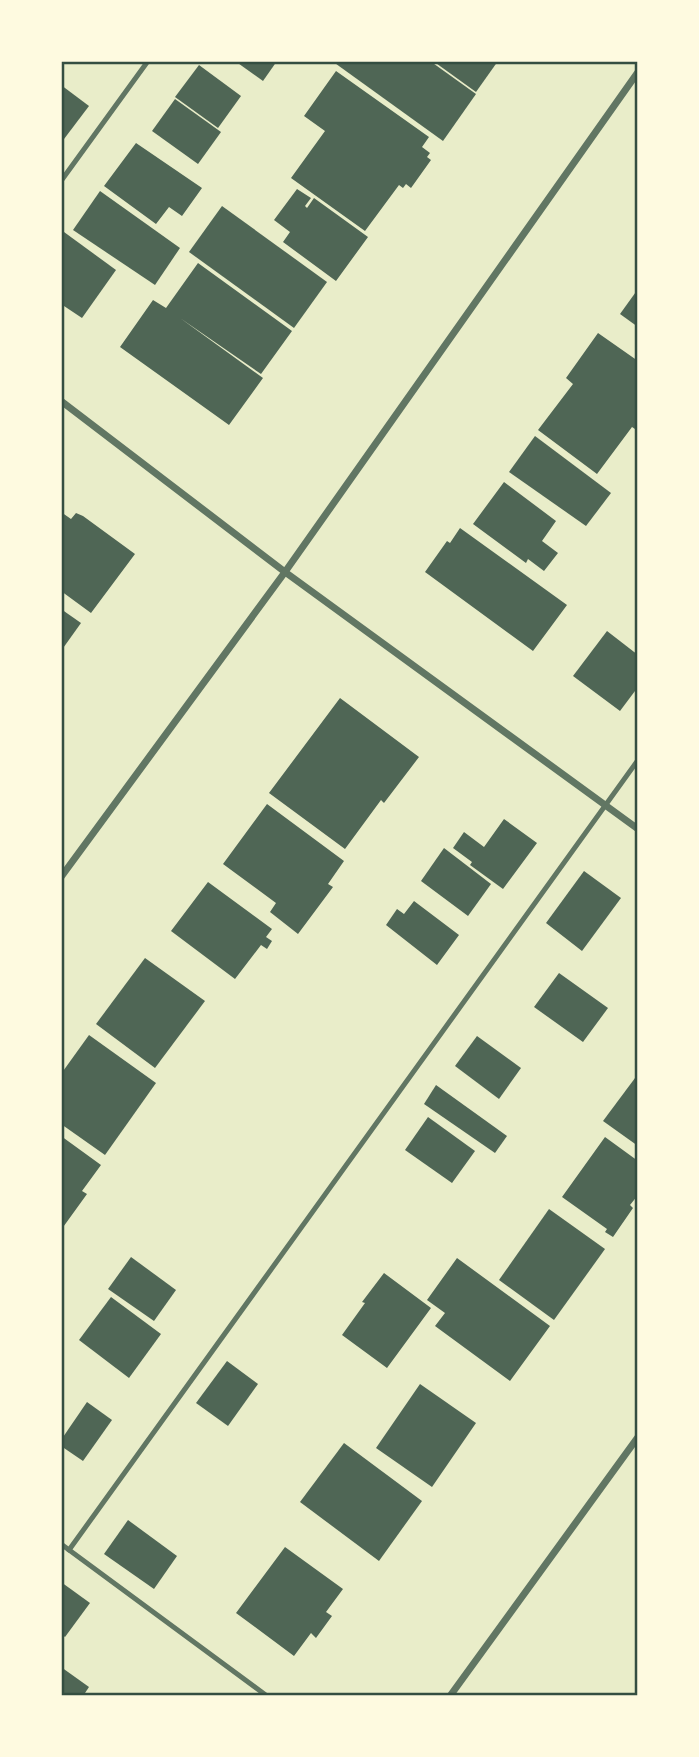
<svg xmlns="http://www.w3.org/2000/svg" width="699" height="1757" font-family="'Work Sans',sans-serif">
	<rect width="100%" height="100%" fill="#e9edc9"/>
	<g fill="#4f6655">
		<path d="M235,61H277L263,81Z"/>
		<path d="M332,61H430L476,94L443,141Z"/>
		<path d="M433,61H498L476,92Z"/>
		<path d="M199,65L241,96L218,128L175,97Z"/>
		<path d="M336,71L429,137L422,147L430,153L427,157L431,160L411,188L406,184L403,188L399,185L365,231L291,178L325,131L304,116Z"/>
		<path d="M61,85L89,106L61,143Z"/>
		<path d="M175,99L221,132L198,164L152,131Z"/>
		<path d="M136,143L202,188L182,216L169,207L156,224L104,186Z"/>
		<path d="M297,189L311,198L305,206L307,208L314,198L368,237L336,281L283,242L290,232L274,220Z"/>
		<path d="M100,191L180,248L155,285L73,230Z"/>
		<path d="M222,206L327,282L294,328L189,252Z"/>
		<path d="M64,232L116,270L82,318L61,304V236Z"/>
		<path d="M198,263L292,331L261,374L180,318L263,378L229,425L120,347L153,300L166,308Z"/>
		<path d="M638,289V327L620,314Z"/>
		<path d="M598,333L638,361V431L632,427L597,474L538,430L573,384L566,378Z"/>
		<path d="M535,436L611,493L586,526L509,472Z"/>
		<path d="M504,482L556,521L542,541L558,553L544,571L528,559L526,563L473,524Z"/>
		<path d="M61,512L71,519L76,513L83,516L135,554L91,613L61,591Z"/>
		<path d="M460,528L567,605L533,651L425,572L447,541L450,543Z"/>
		<path d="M61,609L81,623L61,651Z"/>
		<path d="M607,631L638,655V687L620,711L573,676Z"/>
		<path d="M340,698L419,757L384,803L381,800L345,849L269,793Z"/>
		<path d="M267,804L344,861L328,884L333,887L298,934L270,912L276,903L223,864Z"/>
		<path d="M504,819L537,843L503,889L470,865L472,862L453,848L464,832L484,847Z"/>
		<path d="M444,848L491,884L468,916L421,881Z"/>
		<path d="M584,871L621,898L582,951L546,923Z"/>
		<path d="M208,882L272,929L266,937L272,941L267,949L261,945L235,979L171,931Z"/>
		<path d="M414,901L459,935L437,965L386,925L397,909L404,914Z"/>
		<path d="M145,958L205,1001L155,1068L96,1024Z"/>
		<path d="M559,973L608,1008L583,1042L534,1007Z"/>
		<path d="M89,1035L156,1083L105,1155L61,1124V1074Z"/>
		<path d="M477,1036L521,1068L499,1099L455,1066Z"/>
		<path d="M638,1074V1146L603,1121Z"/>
		<path d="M436,1085L507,1136L495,1153L424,1104Z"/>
		<path d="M428,1117L475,1151L452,1183L405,1150Z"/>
		<path d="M61,1136L101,1165L82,1191L87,1194L61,1230Z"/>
		<path d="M605,1137L638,1161V1195L630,1205L633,1208L613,1237L605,1232L607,1229L562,1197Z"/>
		<path d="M549,1209L605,1249L554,1320L499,1280Z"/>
		<path d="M131,1257L176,1290L154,1321L108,1289Z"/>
		<path d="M457,1258L550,1326L510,1381L435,1326L445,1313L427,1300Z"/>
		<path d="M384,1273L431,1308L387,1368L342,1335L365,1303L362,1302Z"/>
		<path d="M111,1297L161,1334L129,1378L79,1340Z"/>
		<path d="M227,1361L258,1384L228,1426L196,1403Z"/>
		<path d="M420,1384L476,1423L432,1487L376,1448Z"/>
		<path d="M87,1402L112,1420L83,1461L61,1446V1440Z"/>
		<path d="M344,1443L422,1501L379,1561L300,1502Z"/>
		<path d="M128,1520L177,1556L154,1589L104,1554Z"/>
		<path d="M285,1547L343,1589L326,1612L332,1616L316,1638L311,1633L294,1656L236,1613Z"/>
		<path d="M61,1582L90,1603L65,1637L61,1634Z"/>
		<path d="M61,1667L89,1687L83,1696H61Z"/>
	</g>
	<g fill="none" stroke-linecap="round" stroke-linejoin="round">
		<g stroke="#617663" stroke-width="5">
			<path d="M61,181L148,61"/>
			<path d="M61,1544L267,1696"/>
			<path d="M69,1550L638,760"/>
		</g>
		<g stroke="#617663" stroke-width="7">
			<path d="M61,401L285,572L638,829"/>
			<path d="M61,877L285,572L638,72"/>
			<path d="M450,1696L638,1437"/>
		</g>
	</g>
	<rect width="699" height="1757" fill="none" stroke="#fefae0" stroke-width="126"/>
	<rect x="63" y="63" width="573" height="1631" fill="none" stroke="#344e41" stroke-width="2.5"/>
</svg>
